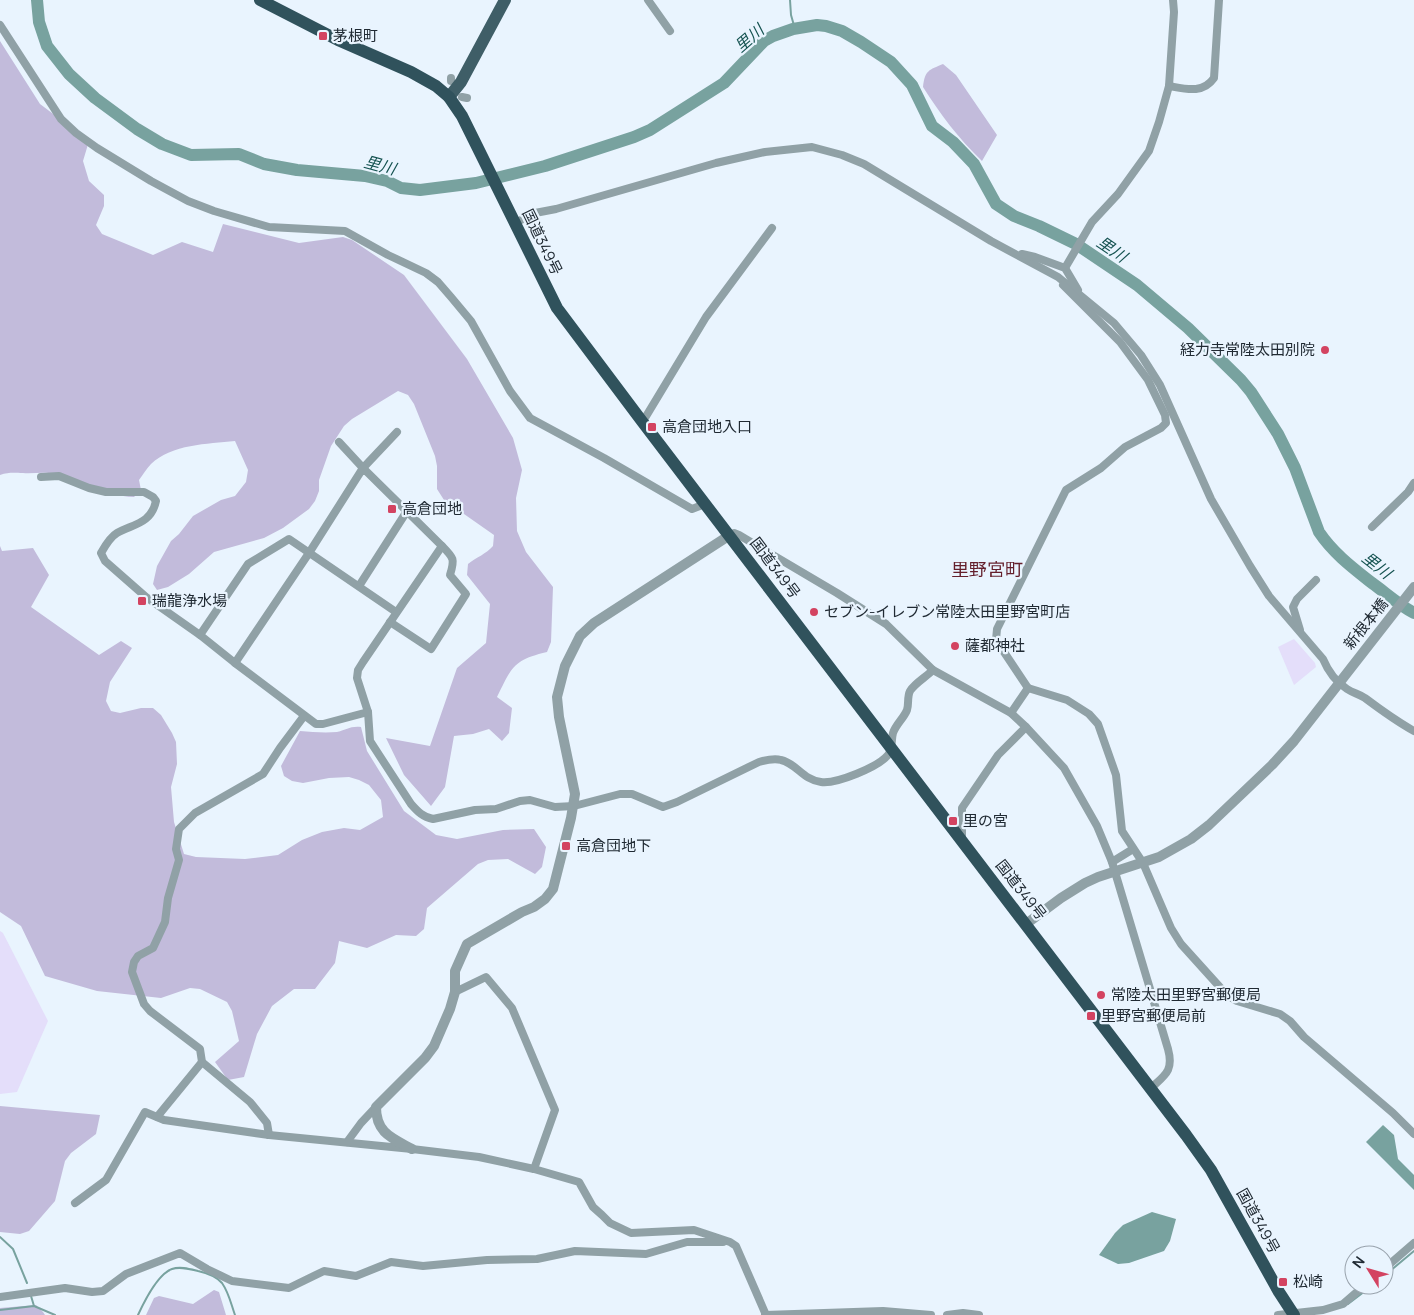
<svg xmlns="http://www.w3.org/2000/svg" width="1414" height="1315" font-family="Manrope,'Noto Sans JP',sans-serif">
	<rect width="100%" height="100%" fill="#e9f4fe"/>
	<g fill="#e4defa">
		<path d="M1294,639L1315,663L1316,667L1294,685L1278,647Z"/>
		<path d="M0,931L3,933L48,1021L17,1092L0,1094Z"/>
	</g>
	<g fill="#c2bbdb">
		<path d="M0,41L40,104L89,141L83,161L89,181L104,195V206L96,225L102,234L153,255L182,242L213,252L223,224L299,243L343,237L352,240L404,275L467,359L513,438L522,470L516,498L517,531L526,552L553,587L551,642L547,652C513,660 512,667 497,697L512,708L509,733L502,741L489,729L473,734L454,736L445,787L431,806L404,775L386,738L430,746L457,668L486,643L490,604L467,575L468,564C477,557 486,554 493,546L494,535L444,500L437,489V466L435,456L414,404L408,395L398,391L352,419L344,426L331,446L319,480V491L315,501L309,509L283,528L264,538L214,552L189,574L168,587L157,590L153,584L157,566L171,541L179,534L193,516L221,500L235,496L246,482L248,470L235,441C207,444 172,444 151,464C146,469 143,475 139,480L141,490L134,497C105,496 81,482 54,474C44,471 34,474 23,473C14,473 9,472 0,475Z"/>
		<path d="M943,64L956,75L997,135L982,161C959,139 940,114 923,87C925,70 929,70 943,64Z"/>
		<path d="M0,546L2,551L33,548L49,575L31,607L99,655L121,641L132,648L110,682L106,701L111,711L120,713L141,708H153L161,715L172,733L176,742L177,764L171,787L174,822L184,854L196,857L245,859L278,855L302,840L322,832L344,828L360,830L383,817L381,800L369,785L359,780L349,777L329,778L303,783L292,781L284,776L281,766L300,731C312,732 324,733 337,732C347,730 349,726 361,727L367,751L404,811L436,835L457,839L503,830L534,829L546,847L542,867L535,874L508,859L488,860L478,864L427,908L424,929L416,936L396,935L367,948L339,941L335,963L315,989H294L272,1006L257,1034L244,1077L228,1080L215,1062L239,1041L232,1011L227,1002L200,989L190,988L161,998L97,991L45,976L21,926L0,912Z"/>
		<path d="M0,1106L100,1115L96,1134L71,1153L65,1161L55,1201L29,1231L20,1234L0,1232Z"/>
		<path d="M214,1290L219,1292L226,1315H146L154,1298L159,1296L193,1304Z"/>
		<path d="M36,1305L43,1312L45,1315H0V1308Z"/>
	</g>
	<g fill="#78a29f">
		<path d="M1383,1125L1394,1135L1398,1159L1414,1175V1190L1366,1142Z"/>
		<path d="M1152,1212L1176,1219L1170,1241L1164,1251L1129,1263L1118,1264L1099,1255L1115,1233L1123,1225Z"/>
	</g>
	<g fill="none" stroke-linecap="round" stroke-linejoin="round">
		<g stroke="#78a29f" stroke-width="2">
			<path d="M790,0L791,15L795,29"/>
			<path d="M0,1237L13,1249L27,1283"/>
			<path d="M1384,1276L1414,1251"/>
			<path d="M31,1296L34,1306"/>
			<path d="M1348,1304L1373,1285"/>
			<path d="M0,1310L34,1306L55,1315"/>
			<path d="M138,1315C144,1302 158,1274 172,1269C180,1266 190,1269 198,1271C207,1273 216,1276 222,1283C229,1293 231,1304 235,1315"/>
		</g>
		<path stroke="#78a29f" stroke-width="12" d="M37,0L39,22L47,46L69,74L95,98L137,129L162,144L191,155L239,154L264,164L297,170L365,176L387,181L401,188L420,190L476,183L545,166L634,137L650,130L724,83L764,41L773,36L793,29L817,25L826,26L842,31L861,42L891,62L912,85L932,126L953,142L974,164L996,204L1014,216L1039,226L1076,244L1137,285L1188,328L1241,380L1251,392L1278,434L1295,468L1319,532C1333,553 1353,568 1372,583C1386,593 1399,605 1414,613"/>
		<g stroke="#90a1a6" stroke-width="8">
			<path d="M648,0L670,31"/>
			<path d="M0,25L61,119L76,133L97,148L151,181L188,201L214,211L269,227L345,231L388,255L426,273L438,282L451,297L471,321L510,391L530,418L604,458L692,509L705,504"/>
			<path d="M451,81V78"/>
			<path d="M1169,86C1186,89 1203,94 1214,78L1219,0"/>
			<path d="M462,97L467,98"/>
			<path d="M515,223L535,213L556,209L716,163L765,152L812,147L842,155L864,164L991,241L1058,277L1114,323L1141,355L1160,385L1211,499L1250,566L1269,596L1323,659C1328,671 1336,682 1347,689C1353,693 1359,694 1365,698C1381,710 1396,721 1414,731"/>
			<path d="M1022,254L1035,257L1065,268L1078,290"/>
			<path d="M1065,268L1092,222L1118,194L1149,151L1159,122L1169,86L1174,12L1173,0"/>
			<path d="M641,420L645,418L706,317L772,228"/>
			<path d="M339,442L363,468L397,432"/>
			<path d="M41,477L59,476L89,488L106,492H144L153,497L156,501C151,524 133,524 117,533C110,537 105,546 101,553L105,561L146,597L200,635L235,663L309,553L363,468L442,546L363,662L358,670L357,678L368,712L370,741L411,804C418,812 423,817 433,819L475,810L496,809L520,801L530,800L555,807L574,806L620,794H632L663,807L677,802L759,762C766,760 774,758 781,760C796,763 803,780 821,782C837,784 878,767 888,755C893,749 891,740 893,733C896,724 904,718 907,710C909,704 907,697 910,691C915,683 926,677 933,670"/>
			<path d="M1372,527L1408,492L1414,483"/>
			<path d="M730,535L734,533L739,535L837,593L886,624L933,670L1011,713L1026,727L1064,768L1097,826L1112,862L1168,1049C1174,1071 1165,1075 1150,1089"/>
			<path d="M359,586L407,511"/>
			<path d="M390,622L431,649L466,594L450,575C455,559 454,558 442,546"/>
			<path d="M1300,630L1293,607L1297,599L1316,580"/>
			<path d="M200,635L248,564L289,539L396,612"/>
			<path d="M235,663L316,724H323L368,712"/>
			<path d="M1028,688L1067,700L1089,714L1098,724L1116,775L1122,831L1143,863L1171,928L1181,944L1227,995L1237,1001L1280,1014L1290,1021L1304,1037L1393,1113L1414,1134"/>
			<path d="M1011,713L1028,688L996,640L997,629L1066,490L1101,468L1125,447L1161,428L1166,423L1165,415L1148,380L1120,342L1063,285"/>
			<path d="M962,841V808L998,755L1026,727"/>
			<path d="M1112,862L1133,849"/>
			<path d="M455,992L486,977L512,1008L555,1110L534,1169"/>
			<path d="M157,1117L202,1062"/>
			<path d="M269,1135L267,1123L250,1102L202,1062L200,1049L150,1011L144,1004L132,972L134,962L138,956L153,948L165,922L168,898L179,860L176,849L179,829L195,813L263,774L280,748L304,716"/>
			<path d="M347,1142L361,1123L376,1107"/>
			<path d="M75,1203L106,1180L145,1112L164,1120L269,1135L412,1149L479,1157L534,1169L579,1182L593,1207L602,1215L610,1223L631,1233L694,1230L730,1242L736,1246L766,1315"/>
			<path d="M1384,1269L1414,1243"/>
			<path d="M0,1297L65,1288L92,1292L103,1291L126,1274L180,1253L207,1269L232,1281L289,1288L324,1271L356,1276L391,1262L423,1266L487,1260L537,1259L575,1251L646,1254L687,1242H723"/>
			<path d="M765,1315L883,1311L931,1315"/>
			<path d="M947,1315L963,1313L979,1315"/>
			<path d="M1278,1315L1323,1310L1343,1304L1365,1285"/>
		</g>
		<g stroke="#90a1a6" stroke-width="10">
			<path d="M1026,924L1061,898L1085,883L1098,877L1159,857L1191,839L1209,825L1272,765L1294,741L1414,587"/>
			<path d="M412,1149C392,1138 376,1133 376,1107L425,1058L434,1046L450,1009L455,992V971L467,944L522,912L534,907L545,899L553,889L571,818L575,794L559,717L557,697L565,666L580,636L594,623L730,535"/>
		</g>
		<path stroke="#3f5e67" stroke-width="12" d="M449,97L461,82L505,0"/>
		<path stroke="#30525c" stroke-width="12" d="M260,0L338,40L411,72L436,86L449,97L462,116L557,308L641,420L1186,1135L1211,1170L1279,1292L1294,1315"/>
	</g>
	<g fill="#d34361" stroke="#e9f4fe" stroke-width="2">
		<rect x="318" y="31" width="10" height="10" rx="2.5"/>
		<circle cx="1325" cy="350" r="5"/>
		<rect x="647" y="422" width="10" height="10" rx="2.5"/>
		<rect x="387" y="504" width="10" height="10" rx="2.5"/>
		<rect x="137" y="596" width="10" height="10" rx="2.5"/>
		<circle cx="814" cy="612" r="5"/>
		<circle cx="955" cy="646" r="5"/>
		<rect x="948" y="816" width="10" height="10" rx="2.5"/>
		<rect x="561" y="841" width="10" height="10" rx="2.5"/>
		<circle cx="1101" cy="995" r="5"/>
		<rect x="1086" y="1011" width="10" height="10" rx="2.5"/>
		<rect x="1278" y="1277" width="10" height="10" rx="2.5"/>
	</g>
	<g text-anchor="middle" stroke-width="4.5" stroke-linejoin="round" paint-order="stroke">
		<g font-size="15" fill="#202a33" stroke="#e9f4fe" text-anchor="start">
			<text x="333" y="41">茅根町</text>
			<text x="1315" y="355" text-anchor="end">経力寺常陸太田別院</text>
			<text x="662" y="432">高倉団地入口</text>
			<text x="402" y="514">高倉団地</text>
			<text x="152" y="606">瑞龍浄水場</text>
			<text x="824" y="617">セブン-イレブン常陸太田里野宮町店</text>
			<text x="965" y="651">薩都神社</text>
			<text x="963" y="826">里の宮</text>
			<text x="576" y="851">高倉団地下</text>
			<text x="1111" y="1000">常陸太田里野宮郵便局</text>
			<text x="1101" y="1021">里野宮郵便局前</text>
			<text x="1293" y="1287">松崎</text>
		</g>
		<g font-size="15" fill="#202a33" stroke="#e9f4fe">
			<text transform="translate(542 242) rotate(64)" y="5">国道349号</text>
			<text transform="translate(775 568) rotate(53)" y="5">国道349号</text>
			<text transform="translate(1366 624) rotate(-51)" y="5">新根本橋</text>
			<text transform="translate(1021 890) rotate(52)" y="5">国道349号</text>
			<text transform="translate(1258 1221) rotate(61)" y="5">国道349号</text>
		</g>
		<g font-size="16" font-style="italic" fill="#145250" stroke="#e9f4fe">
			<text transform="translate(749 38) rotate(-41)" y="6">里川</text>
			<text transform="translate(380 165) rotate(15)" y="6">里川</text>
			<text transform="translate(1112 249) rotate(34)" y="6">里川</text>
			<text transform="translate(1377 565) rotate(38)" y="6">里川</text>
		</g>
		<g font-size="18" fill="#641f2c" stroke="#e9f4fe">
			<text x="987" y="576">里野宮町</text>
		</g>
	</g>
	<g transform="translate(1369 1270) rotate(307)"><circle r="24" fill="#e9f4fe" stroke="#99a3ad"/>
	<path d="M0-4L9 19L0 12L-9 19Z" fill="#d34361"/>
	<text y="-8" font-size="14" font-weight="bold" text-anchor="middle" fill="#202a33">N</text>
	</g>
</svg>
